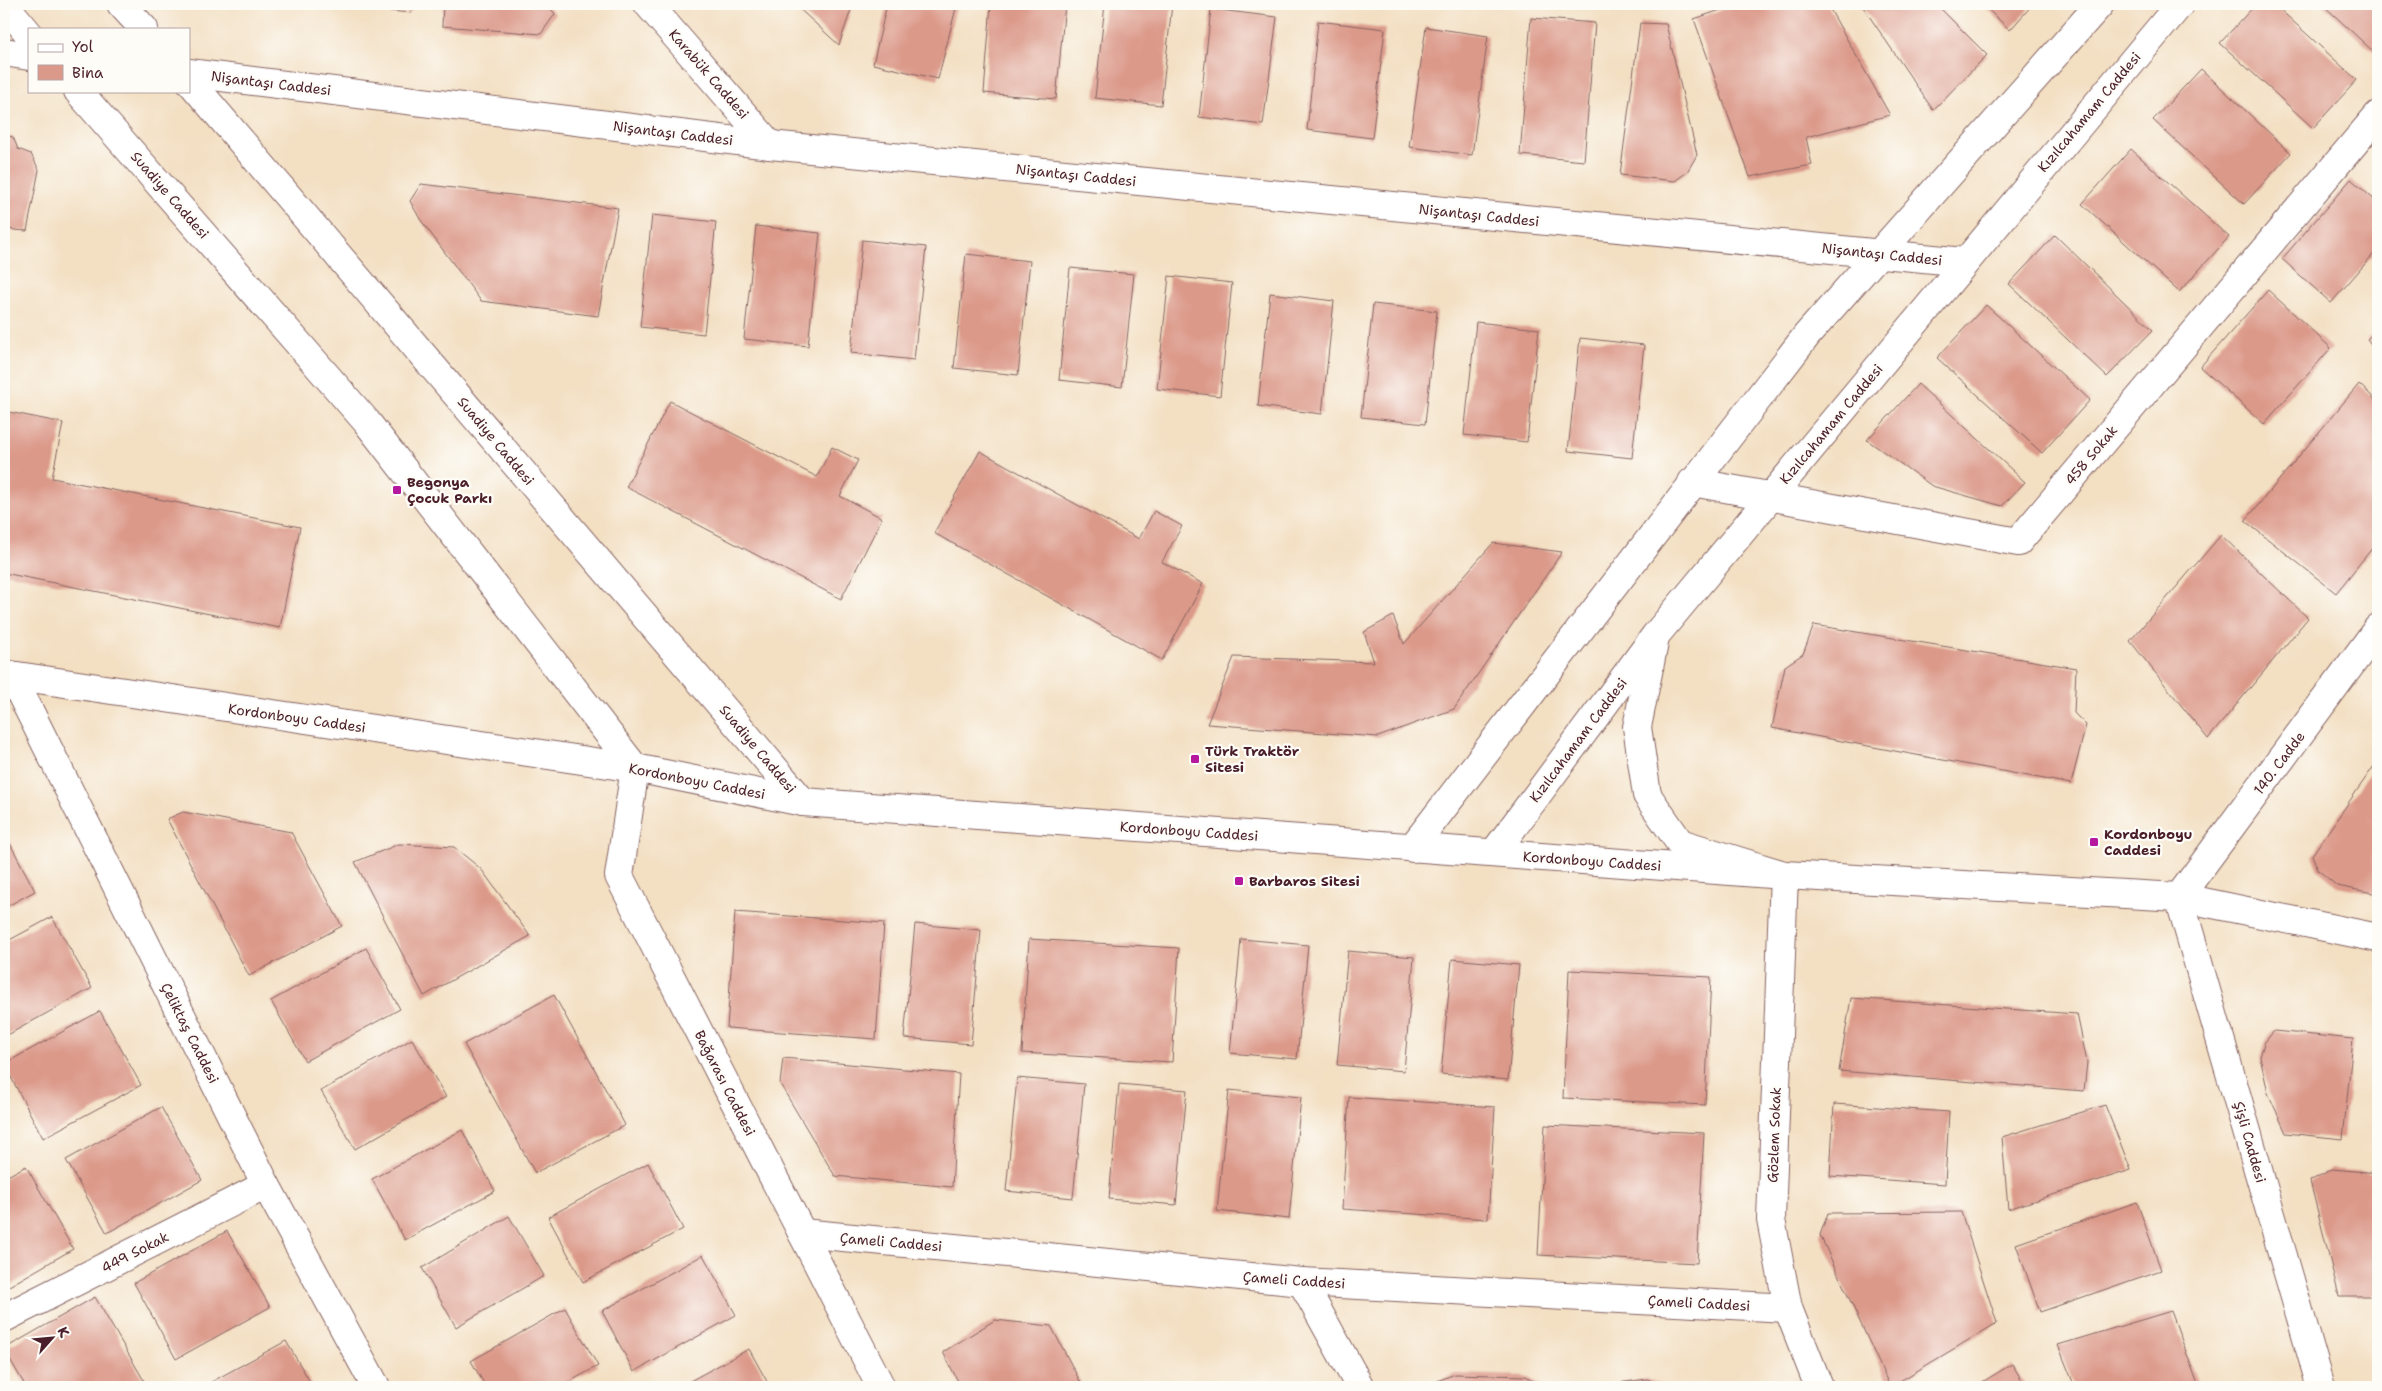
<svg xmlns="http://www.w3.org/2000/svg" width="2382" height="1391" font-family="'Shantell Sans',sans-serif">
	<rect width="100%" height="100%" fill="#fdfcf7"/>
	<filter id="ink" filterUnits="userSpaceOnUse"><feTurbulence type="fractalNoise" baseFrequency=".02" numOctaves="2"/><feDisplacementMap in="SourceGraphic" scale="10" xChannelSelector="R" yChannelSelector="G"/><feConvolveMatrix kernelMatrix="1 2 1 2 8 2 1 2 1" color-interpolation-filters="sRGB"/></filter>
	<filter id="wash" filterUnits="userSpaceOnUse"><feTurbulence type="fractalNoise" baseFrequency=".0096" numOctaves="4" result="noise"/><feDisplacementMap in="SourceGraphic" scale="20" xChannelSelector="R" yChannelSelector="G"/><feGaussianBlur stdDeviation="1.12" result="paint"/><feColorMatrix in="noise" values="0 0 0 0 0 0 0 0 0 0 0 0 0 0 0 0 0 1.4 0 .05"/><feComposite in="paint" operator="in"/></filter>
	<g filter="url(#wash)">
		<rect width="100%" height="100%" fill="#f3dfc2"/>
		<g id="blocks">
			<g fill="#db9989">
				<path d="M313,4H413L411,13Z"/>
				<path d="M443,4H547L555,14L541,34L442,26Z"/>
				<path d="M794,4H853L839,45Z"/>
				<path d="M887,4H957L938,79L873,64Z"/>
				<path d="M991,4H1065L1056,99L984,93Z"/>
				<path d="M1105,4H1172L1161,105L1095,98Z"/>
				<path d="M1738,4H1827L1890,115L1806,137L1812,165L1750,177L1694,19Z"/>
				<path d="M1861,4H1936L1987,55L1933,110Z"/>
				<path d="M1982,4H2033L2010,30Z"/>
				<path d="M2256,4H2274L2357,80L2313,128L2220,43Z"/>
				<path d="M2322,4H2378V52L2376,54Z"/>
				<path d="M1211,9L1277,17L1263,125L1199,117Z"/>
				<path d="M1531,18L1595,23L1584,161L1520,155Z"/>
				<path d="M1318,21L1385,29L1372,138L1307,130Z"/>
				<path d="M1640,23L1666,24L1697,155L1687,172L1675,181L1620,175Z"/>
				<path d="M1426,27L1488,36L1472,155L1409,147Z"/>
				<path d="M2201,69L2291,153L2244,204L2153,120Z"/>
				<path d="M4,135L13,137L18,149L31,154L39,170L27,231L4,229Z"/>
				<path d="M2131,149L2229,237L2179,292L2082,204Z"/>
				<path d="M2351,179L2378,203V249L2331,303L2282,259Z"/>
				<path d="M421,184L618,208L598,316L481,301L420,219L410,201Z"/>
				<path d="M652,215L716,222L704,334L640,327Z"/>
				<path d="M756,226L820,233L808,346L744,339Z"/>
				<path d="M2055,235L2153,330L2107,377L2009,284Z"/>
				<path d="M862,240L926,247L914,360L851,353Z"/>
				<path d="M966,254L1030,261L1018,375L954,368Z"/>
				<path d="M1070,268L1134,274L1122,387L1059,380Z"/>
				<path d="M1169,276L1232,283L1220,396L1157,389Z"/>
				<path d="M2268,290L2331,348L2264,424L2200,367Z"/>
				<path d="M1270,293L1334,301L1322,414L1258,406Z"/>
				<path d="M1373,304L1437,311L1425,424L1361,417Z"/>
				<path d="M1986,305L2090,400L2042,453L1937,358Z"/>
				<path d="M1476,322L1539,329L1527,442L1464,435Z"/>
				<path d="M2378,329V353L2367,339Z"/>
				<path d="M1580,338L1644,345L1632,458L1568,451Z"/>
				<path d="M1918,384L2025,482L2002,506L1932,486L1867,440Z"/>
				<path d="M2359,384L2378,402V541L2336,593L2245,521Z"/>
				<path d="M670,401L817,477L832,447L858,460L840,496L882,518L841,599L626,487Z"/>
				<path d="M4,411L63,423L52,478L300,527L280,628L4,573Z"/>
				<path d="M980,451L1139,539L1154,511L1182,526L1162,562L1203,584L1162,660L934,533Z"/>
				<path d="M2221,535L2308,618L2208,739L2130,641Z"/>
				<path d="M1493,543L1562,552L1454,709L1378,737L1207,724L1234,657L1374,662L1364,632L1393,616L1404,644Z"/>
				<path d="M1814,625L2076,668L2074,713L2086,725L2071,784L1772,728L1785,666L1803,654Z"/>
				<path d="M2374,766L2378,769V894L2337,886L2318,870L2312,855Z"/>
				<path d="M183,812L291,832L342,926L249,976L167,819Z"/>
				<path d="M4,832L35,891L4,908Z"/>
				<path d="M399,844L454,847L481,869L530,936L424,996L355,862Z"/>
				<path d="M735,912L884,923L876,1039L727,1028Z"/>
				<path d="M52,917L92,988L4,1037V943Z"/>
				<path d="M915,924L981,930L971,1044L904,1038Z"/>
				<path d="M1029,939L1179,948L1172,1062L1022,1053Z"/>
				<path d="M1241,939L1308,945L1297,1059L1230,1053Z"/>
				<path d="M366,948L400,1009L305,1061L271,1001Z"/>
				<path d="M1348,951L1414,957L1404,1071L1337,1065Z"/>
				<path d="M1452,959L1519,965L1508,1080L1441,1074Z"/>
				<path d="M1569,970L1711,977L1705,1105L1563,1098Z"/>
				<path d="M554,995L625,1125L535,1173L464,1044Z"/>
				<path d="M1851,998L2077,1014L2087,1062L2084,1091L1839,1071Z"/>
				<path d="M100,1011L141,1085L43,1138L4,1064Z"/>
				<path d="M2274,1031L2353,1039L2343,1139L2286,1133L2268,1093L2260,1057L2264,1043Z"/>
				<path d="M412,1039L446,1097L355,1149L321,1091Z"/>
				<path d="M783,1058L959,1074L952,1187L835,1176L780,1084Z"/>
				<path d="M1017,1078L1084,1084L1073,1198L1006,1191Z"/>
				<path d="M1119,1084L1187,1090L1176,1205L1109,1199Z"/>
				<path d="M1229,1090L1301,1097L1289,1219L1217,1211Z"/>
				<path d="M1349,1097L1495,1107L1488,1219L1342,1209Z"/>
				<path d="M1834,1104L1949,1112L1945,1184L1830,1176Z"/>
				<path d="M2105,1105L2131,1170L2008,1209L2002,1137Z"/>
				<path d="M161,1107L202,1180L107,1233L66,1160Z"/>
				<path d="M1545,1125L1704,1133L1697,1263L1538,1255Z"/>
				<path d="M462,1130L495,1191L405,1240L372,1179Z"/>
				<path d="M648,1163L683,1229L583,1282L548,1217Z"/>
				<path d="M26,1166L73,1249L4,1289V1178Z"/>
				<path d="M2332,1169L2378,1173V1296H2339L2310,1181Z"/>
				<path d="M2137,1202L2161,1270L2040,1312L2016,1244Z"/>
				<path d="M1961,1212L1997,1323L1890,1387L1820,1235L1828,1213Z"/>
				<path d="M509,1216L544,1276L456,1327L422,1268Z"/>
				<path d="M227,1231L270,1307L176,1359L134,1283Z"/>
				<path d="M703,1255L736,1315L634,1372L602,1311Z"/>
				<path d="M95,1297L146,1384L139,1387H26L4,1349Z"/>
				<path d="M565,1308L598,1366L560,1387H486L471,1361Z"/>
				<path d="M2171,1311L2199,1387H2075L2058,1345Z"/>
				<path d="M995,1320L1051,1326L1083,1387H961L943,1352Z"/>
				<path d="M286,1341L313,1387H202Z"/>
				<path d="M749,1349L770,1387H679Z"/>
				<path d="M2012,1364L2026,1387H1974Z"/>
				<path d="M1455,1374L1526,1376L1543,1387H1422Z"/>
				<path d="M1647,1379L1667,1387H1612L1618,1383Z"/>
			</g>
		</g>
	</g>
	<g filter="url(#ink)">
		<use href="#blocks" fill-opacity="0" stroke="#856260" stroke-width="1"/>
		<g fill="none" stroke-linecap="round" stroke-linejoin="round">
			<g stroke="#856260" stroke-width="30">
				<g id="minor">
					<path d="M648,4L770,145"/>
					<path d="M4,52L29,56"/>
					<path d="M189,73L770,145L1964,262"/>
					<path d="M1692,482L2018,542L2378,115"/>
					<path d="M4,674L635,768L803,802L1784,875L2179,897L2378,938"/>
					<path d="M12,676L266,1185L376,1387"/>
					<path d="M635,768L619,876L881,1387"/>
					<path d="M1784,875L1771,1220L1788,1308L1819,1387"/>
					<path d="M2179,897L2321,1387"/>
					<path d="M2179,897L2378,628"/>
					<path d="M802,1233L1302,1282L1788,1308"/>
					<path d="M1302,1282L1360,1387"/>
					<path d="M4,1318L266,1185"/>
				</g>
			</g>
			<g stroke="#856260" stroke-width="30">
				<g id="secondary">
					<path d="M4,4L29,34"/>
					<path d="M121,4L144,29"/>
					<path d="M189,80L803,802"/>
					<path d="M78,91L366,421L635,768"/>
					<path d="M1654,643L1637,727L1647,795L1680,843L1784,875"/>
					<path d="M1412,848L1807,335L2100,4"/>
					<path d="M1494,853L1655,636L2180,4"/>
				</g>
			</g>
			<use href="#minor" stroke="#fff" stroke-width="28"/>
			<use href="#secondary" stroke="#fff" stroke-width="28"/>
		</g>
	</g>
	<g fill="#b5179e" stroke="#fdfcf7" stroke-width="2">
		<rect x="392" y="485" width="10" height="10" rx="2.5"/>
		<rect x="1190" y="754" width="10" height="10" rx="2.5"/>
		<rect x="2089" y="837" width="10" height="10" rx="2.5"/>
		<rect x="1234" y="876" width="10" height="10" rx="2.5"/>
	</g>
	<g text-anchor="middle" stroke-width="4.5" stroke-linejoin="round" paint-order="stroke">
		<g font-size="14" fill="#4a1f2b" stroke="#fdfcf7">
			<text transform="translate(709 74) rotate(49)" y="5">Karabük Caddesi</text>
			<text transform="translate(271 83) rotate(7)" y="5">Nişantaşı Caddesi</text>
			<text transform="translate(2089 112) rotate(-50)" y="5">Kızılcahamam Caddesi</text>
			<text transform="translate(673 133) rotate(7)" y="5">Nişantaşı Caddesi</text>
			<text transform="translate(1076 175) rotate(6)" y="5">Nişantaşı Caddesi</text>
			<text transform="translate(170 195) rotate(49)" y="5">Suadiye Caddesi</text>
			<text transform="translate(1479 215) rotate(6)" y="5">Nişantaşı Caddesi</text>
			<text transform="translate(1882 254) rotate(6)" y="5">Nişantaşı Caddesi</text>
			<text transform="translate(1831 424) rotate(-50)" y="5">Kızılcahamam Caddesi</text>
			<text transform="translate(496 441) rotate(50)" y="5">Suadiye Caddesi</text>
			<text transform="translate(2091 455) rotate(-50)" y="5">458 Sokak</text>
			<text transform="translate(297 718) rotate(8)" y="5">Kordonboyu Caddesi</text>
			<text transform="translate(1578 740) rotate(-53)" y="5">Kızılcahamam Caddesi</text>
			<text transform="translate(758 749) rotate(50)" y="5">Suadiye Caddesi</text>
			<text transform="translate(2279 763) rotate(-53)" y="5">140. Cadde</text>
			<text transform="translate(697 781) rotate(11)" y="5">Kordonboyu Caddesi</text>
			<text transform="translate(1189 831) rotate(4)" y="5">Kordonboyu Caddesi</text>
			<text transform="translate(1592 861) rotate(4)" y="5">Kordonboyu Caddesi</text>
			<text transform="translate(190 1033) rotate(63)" y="5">Çeliktaş Caddesi</text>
			<text transform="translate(725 1083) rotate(63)" y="5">Bağarası Caddesi</text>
			<text transform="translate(1774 1135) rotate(-88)" y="5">Gözlem Sokak</text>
			<text transform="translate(2250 1142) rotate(74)" y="5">Şişli Caddesi</text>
			<text transform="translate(891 1242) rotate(5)" y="5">Çameli Caddesi</text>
			<text transform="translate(135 1252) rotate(-27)" y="5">449 Sokak</text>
			<text transform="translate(1294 1280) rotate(4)" y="5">Çameli Caddesi</text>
			<text transform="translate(1699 1303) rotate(3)" y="5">Çameli Caddesi</text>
		</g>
		<g font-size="14" font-weight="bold" fill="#4a1f2b" stroke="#fdfcf7" text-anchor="start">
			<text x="407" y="487">Begonya<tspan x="407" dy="16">Çocuk Parkı</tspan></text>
			<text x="1205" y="756">Türk Traktör<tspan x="1205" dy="16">Sitesi</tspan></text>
			<text x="2104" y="839">Kordonboyu<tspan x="2104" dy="16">Caddesi</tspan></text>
			<text x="1249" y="886">Barbaros Sitesi</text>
		</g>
	</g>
	<rect width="2382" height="1391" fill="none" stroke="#fdfcf7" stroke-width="20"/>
	<rect x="28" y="28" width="162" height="65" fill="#fdfcf7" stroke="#b5a4a5"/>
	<rect x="38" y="44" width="25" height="8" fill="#ffffff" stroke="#b5a4a5"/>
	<text x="72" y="52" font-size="15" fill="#4a1f2b">Yol</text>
	<rect x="38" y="65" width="25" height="15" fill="#db9989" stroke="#b5a4a5"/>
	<text x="72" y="78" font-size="15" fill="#4a1f2b">Bina</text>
	<g transform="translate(52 1338) rotate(63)" stroke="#fdfcf7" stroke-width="4" paint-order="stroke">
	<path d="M0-4L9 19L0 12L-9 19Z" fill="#4a1f2b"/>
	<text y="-8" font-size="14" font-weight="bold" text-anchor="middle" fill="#4a1f2b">K</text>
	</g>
</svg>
